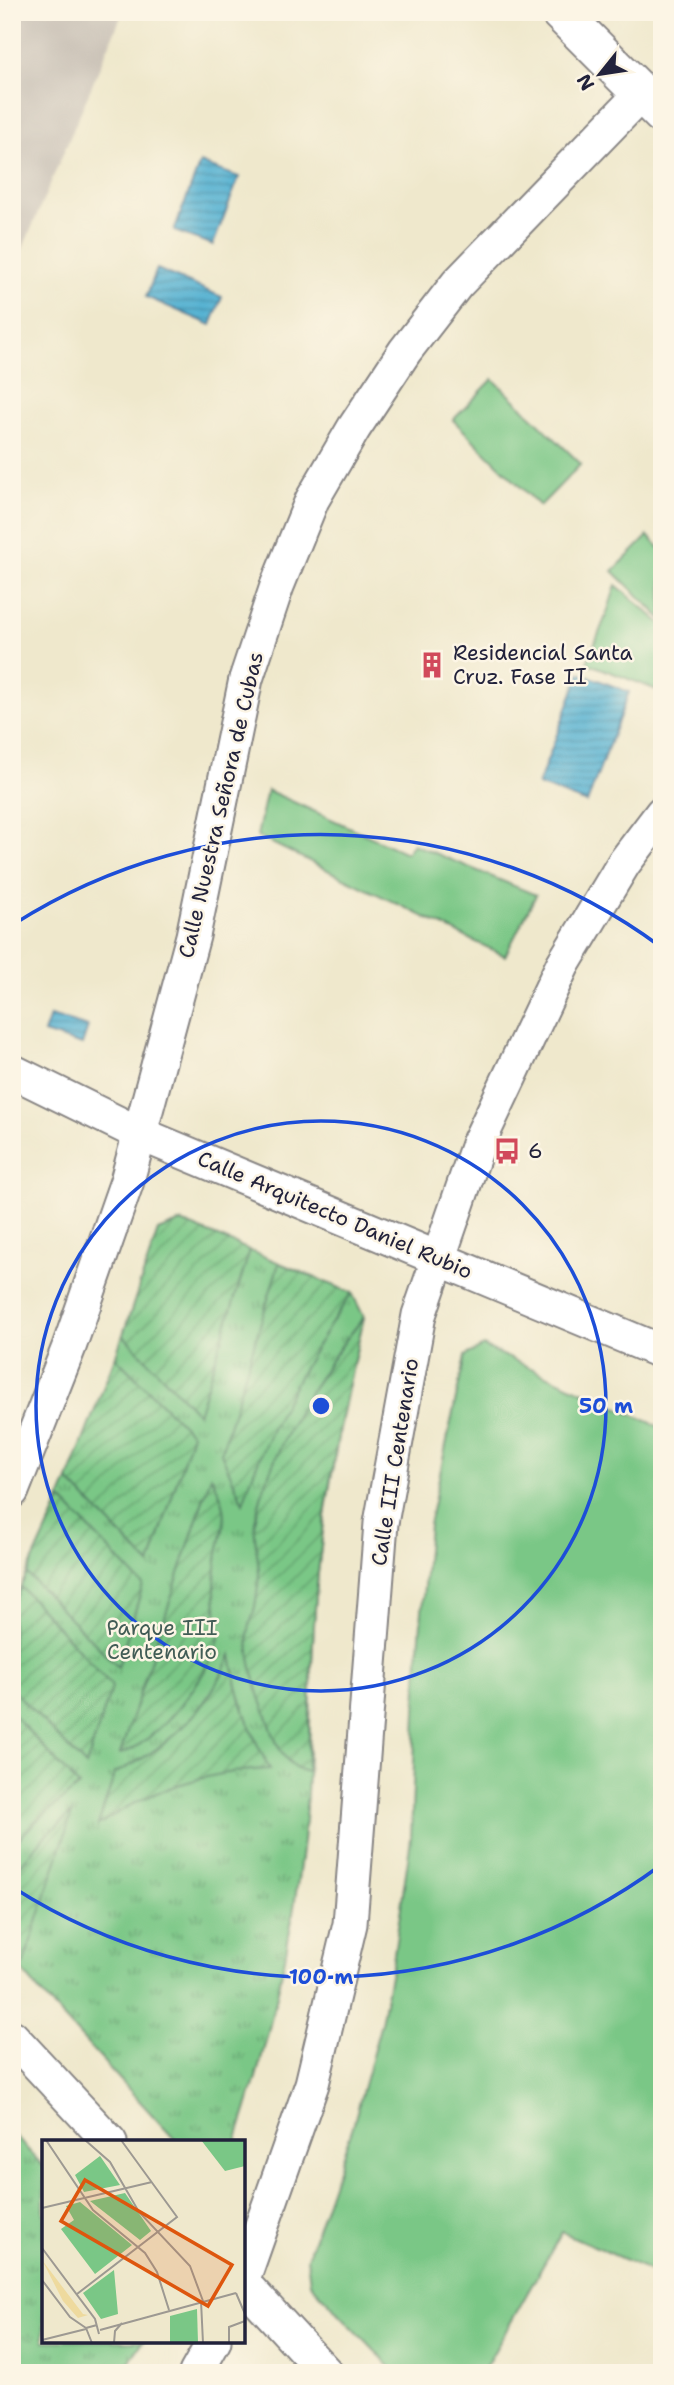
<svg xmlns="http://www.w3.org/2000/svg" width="674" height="2385" font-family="'Shantell Sans',sans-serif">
	<defs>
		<pattern id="park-tufts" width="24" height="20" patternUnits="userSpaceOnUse" patternTransform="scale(1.75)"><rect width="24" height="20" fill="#7ac786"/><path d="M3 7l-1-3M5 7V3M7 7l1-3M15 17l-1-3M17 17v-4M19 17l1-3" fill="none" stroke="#64a16f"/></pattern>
		<pattern id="garden-furrows" width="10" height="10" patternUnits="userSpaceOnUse" patternTransform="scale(1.75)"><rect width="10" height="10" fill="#7ac786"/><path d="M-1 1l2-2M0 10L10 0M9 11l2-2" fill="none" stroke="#64a16f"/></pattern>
		<pattern id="water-rules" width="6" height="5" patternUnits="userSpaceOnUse" patternTransform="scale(1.75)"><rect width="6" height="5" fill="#53b1d2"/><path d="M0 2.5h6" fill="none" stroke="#4490ac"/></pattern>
	</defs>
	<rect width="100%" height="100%" fill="#fcf5e5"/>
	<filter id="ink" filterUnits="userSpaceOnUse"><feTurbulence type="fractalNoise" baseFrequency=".0143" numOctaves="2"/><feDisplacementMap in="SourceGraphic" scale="14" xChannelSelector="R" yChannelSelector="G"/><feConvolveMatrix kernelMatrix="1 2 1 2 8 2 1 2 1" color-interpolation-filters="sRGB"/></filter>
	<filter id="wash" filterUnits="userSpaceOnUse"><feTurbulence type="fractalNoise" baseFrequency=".00686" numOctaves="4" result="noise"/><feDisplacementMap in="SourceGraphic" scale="28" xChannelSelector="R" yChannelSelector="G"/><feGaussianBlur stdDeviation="1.57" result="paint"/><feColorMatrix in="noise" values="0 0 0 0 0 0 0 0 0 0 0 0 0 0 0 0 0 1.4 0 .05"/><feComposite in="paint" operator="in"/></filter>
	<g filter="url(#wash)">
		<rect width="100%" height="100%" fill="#efe8cc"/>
		<path fill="#cbc3b8" d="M12,12H123L12,274Z"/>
		<g fill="#7ac786" stroke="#4e7460" stroke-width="2">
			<path d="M493,379L581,464L540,506L453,420Z"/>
			<path d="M648,536L662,550V619L613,571Z"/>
			<path d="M616,585L662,624V692L587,663L607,613Z"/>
			<path d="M267,790L406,853L413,844L536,895L505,956L257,836Z"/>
			<path d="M483,1346L662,1428V2276L562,2232L482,2373H396L310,2283L307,2258L353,2126L381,2023L394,1954L411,1839L418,1660L429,1525L465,1356Z"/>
		</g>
		<g fill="url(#park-tufts)" stroke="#4e7460" stroke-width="2">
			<path d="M181,1222L352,1293L364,1317C344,1402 327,1486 318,1573C308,1667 313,1764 301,1858C289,1955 267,2049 236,2142H177L47,2000L12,1959V1605L46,1533L68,1480L113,1364L158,1231Z"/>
			<path d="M12,2133L44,2167V2341H143L122,2373H12Z"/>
		</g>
		<g fill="url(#garden-furrows)" stroke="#4e7460" stroke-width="2">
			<path d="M181,1222L250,1250L198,1414L123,1335L158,1231Z"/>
			<path d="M279,1263L352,1293C306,1358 267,1427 243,1503L221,1453Z"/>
			<path d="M364,1317C344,1402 326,1487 318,1574C311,1640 311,1706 307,1772C283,1767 275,1740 268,1719C258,1694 249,1664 248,1637C248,1629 252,1619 254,1611C257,1600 258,1586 259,1574C259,1560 253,1534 255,1522C269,1451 318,1372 364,1317Z"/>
			<path d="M115,1357L192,1434L150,1565L68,1480Z"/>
			<path d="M211,1476C236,1520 220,1524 216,1568C215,1580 214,1593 216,1606C216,1616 221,1628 219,1638C211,1673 156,1745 120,1754Z"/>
			<path d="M61,1499L143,1585L118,1667L27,1574Z"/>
			<path d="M21,1587L112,1686L86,1766L12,1689V1605Z"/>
			<path d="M231,1655C237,1694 250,1734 270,1769C207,1771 150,1789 98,1825L115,1773C169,1748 208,1709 231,1655Z"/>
			<path d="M12,1713L79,1786L34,1823L12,1846Z"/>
			<path d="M72,1813L22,1969L20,1972L12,1963V1874L45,1836Z"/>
		</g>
		<g fill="url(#water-rules)" stroke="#3a6a86" stroke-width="2">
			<path d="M200,163L239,177L213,245L174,231Z"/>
			<path d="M157,269L222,297L211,325L146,297Z"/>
			<path d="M580,673L629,692L587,803L538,785Z"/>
			<path d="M50,1016L88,1027L82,1045L44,1033Z"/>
		</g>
	</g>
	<g filter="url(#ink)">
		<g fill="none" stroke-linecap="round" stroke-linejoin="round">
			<g stroke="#888584" stroke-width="37">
				<g id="minor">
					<path d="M12,1071L138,1133L662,1352"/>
					<path d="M12,1491L69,1347L127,1181L193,936L246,679L277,586L312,500L354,428L405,351L457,284L641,94"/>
					<path d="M12,2037L110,2142"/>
					<path d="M243,2279L312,2084L350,1924L381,1523L419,1315L478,1144L563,964L624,863L662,813"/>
					<path d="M243,2283L326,2373"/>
					<path d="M196,2373L214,2341"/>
				</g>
			</g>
			<g stroke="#888584" stroke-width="42">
				<path id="tertiary" d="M560,12L662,114"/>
			</g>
			<use href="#minor" stroke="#fff" stroke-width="33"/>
			<use href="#tertiary" stroke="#fff" stroke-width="38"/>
		</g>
	</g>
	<g fill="none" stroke="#1d4ed8" stroke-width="3.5">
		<circle cx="321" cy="1406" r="285"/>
		<path d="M661 1865A571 571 0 0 1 14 1888M14 924A571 571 0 0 1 661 947"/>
	</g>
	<defs>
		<g id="building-bare" transform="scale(2.1)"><path d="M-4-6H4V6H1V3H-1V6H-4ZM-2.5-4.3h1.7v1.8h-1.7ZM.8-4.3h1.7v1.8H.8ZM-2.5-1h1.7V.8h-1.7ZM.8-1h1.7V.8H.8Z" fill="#d1495b" stroke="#fcf5e5" stroke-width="2.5" paint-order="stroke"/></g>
		<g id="bus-bare" transform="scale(2.1)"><path d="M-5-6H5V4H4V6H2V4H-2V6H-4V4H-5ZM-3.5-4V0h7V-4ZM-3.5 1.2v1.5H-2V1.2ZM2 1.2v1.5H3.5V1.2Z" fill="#d1495b" stroke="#fcf5e5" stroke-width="2.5" paint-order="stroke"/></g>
	</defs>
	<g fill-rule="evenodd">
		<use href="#building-bare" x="432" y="665"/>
		<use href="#bus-bare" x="507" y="1151"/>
	</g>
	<g text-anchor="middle" stroke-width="5" stroke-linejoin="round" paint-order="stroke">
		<g font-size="21" fill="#22223b" stroke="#fcf5e5" text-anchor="start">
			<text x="453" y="660">Residencial Santa<tspan x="453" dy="24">Cruz. Fase II</tspan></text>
			<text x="528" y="1158">6</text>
		</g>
		<g font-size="21" fill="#22223b" stroke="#fcf5e5">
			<text transform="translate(221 805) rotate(-77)" y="7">Calle Nuestra Señora de Cubas</text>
			<text transform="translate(335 1215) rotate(23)" y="7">Calle Arquitecto Daniel Rubio</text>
			<text transform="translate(395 1462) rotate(-81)" y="7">Calle III Centenario</text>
		</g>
		<g font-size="21" fill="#415c55" stroke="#fcf5e5">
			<text x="162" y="1635">Parque III<tspan x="162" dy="24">Centenario</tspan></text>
		</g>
	</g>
	<g transform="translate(42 2140)">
		<rect width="203" height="203" fill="#efe8cc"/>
		<path d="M159,0H203V26L183,31ZM38,62L90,105L53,134L19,89L32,80L24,66ZM72,130L76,174L59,179L41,153Z" fill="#7ac786"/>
		<path d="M0,120L41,174L46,175L36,178L21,161Z" fill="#eeda9e"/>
		<path d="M58,16L78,45L42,52L33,35ZM83,53L109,91L98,100L48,61Z" fill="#7ac786"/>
		<path d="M155,169L156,203H128V176Z" fill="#7ac786"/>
		<path fill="none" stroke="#9d9992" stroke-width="2" d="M4,0L51,70L103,113L115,132L127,170M43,0L68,22L97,72L148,126L161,161M0,68L110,42M0,108L53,179L57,194M0,140L28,177L44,188M194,153L203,174M35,154L135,77L79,0M159,161L161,203M58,190L194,153M0,200L44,189M50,203L44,188L55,185M72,203L73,191L80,183M187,203V187L203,181"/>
		<path fill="#de560e" fill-opacity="0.15" stroke="#de560e" stroke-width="3.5" d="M43,40L190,125L166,166L19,81Z"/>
		<rect width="203" height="203" fill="none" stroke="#22223b" stroke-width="3.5"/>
	</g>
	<circle cx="321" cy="1406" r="10" fill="#1d4ed8" stroke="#fcf5e5" stroke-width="3.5"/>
	<g font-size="21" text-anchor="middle" font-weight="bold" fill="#1d4ed8" stroke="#fcf5e5" stroke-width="5" stroke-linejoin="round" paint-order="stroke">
		<text x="606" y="1413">50 m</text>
		<text x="321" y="1984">100 m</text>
	</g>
	<rect width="674" height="2385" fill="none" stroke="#fcf5e5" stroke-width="42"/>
	<g transform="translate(600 74) rotate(240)" stroke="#fcf5e5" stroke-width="5" paint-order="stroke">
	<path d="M0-5L12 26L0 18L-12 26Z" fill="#22223b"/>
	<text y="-10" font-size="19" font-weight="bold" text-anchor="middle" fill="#22223b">N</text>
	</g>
</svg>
